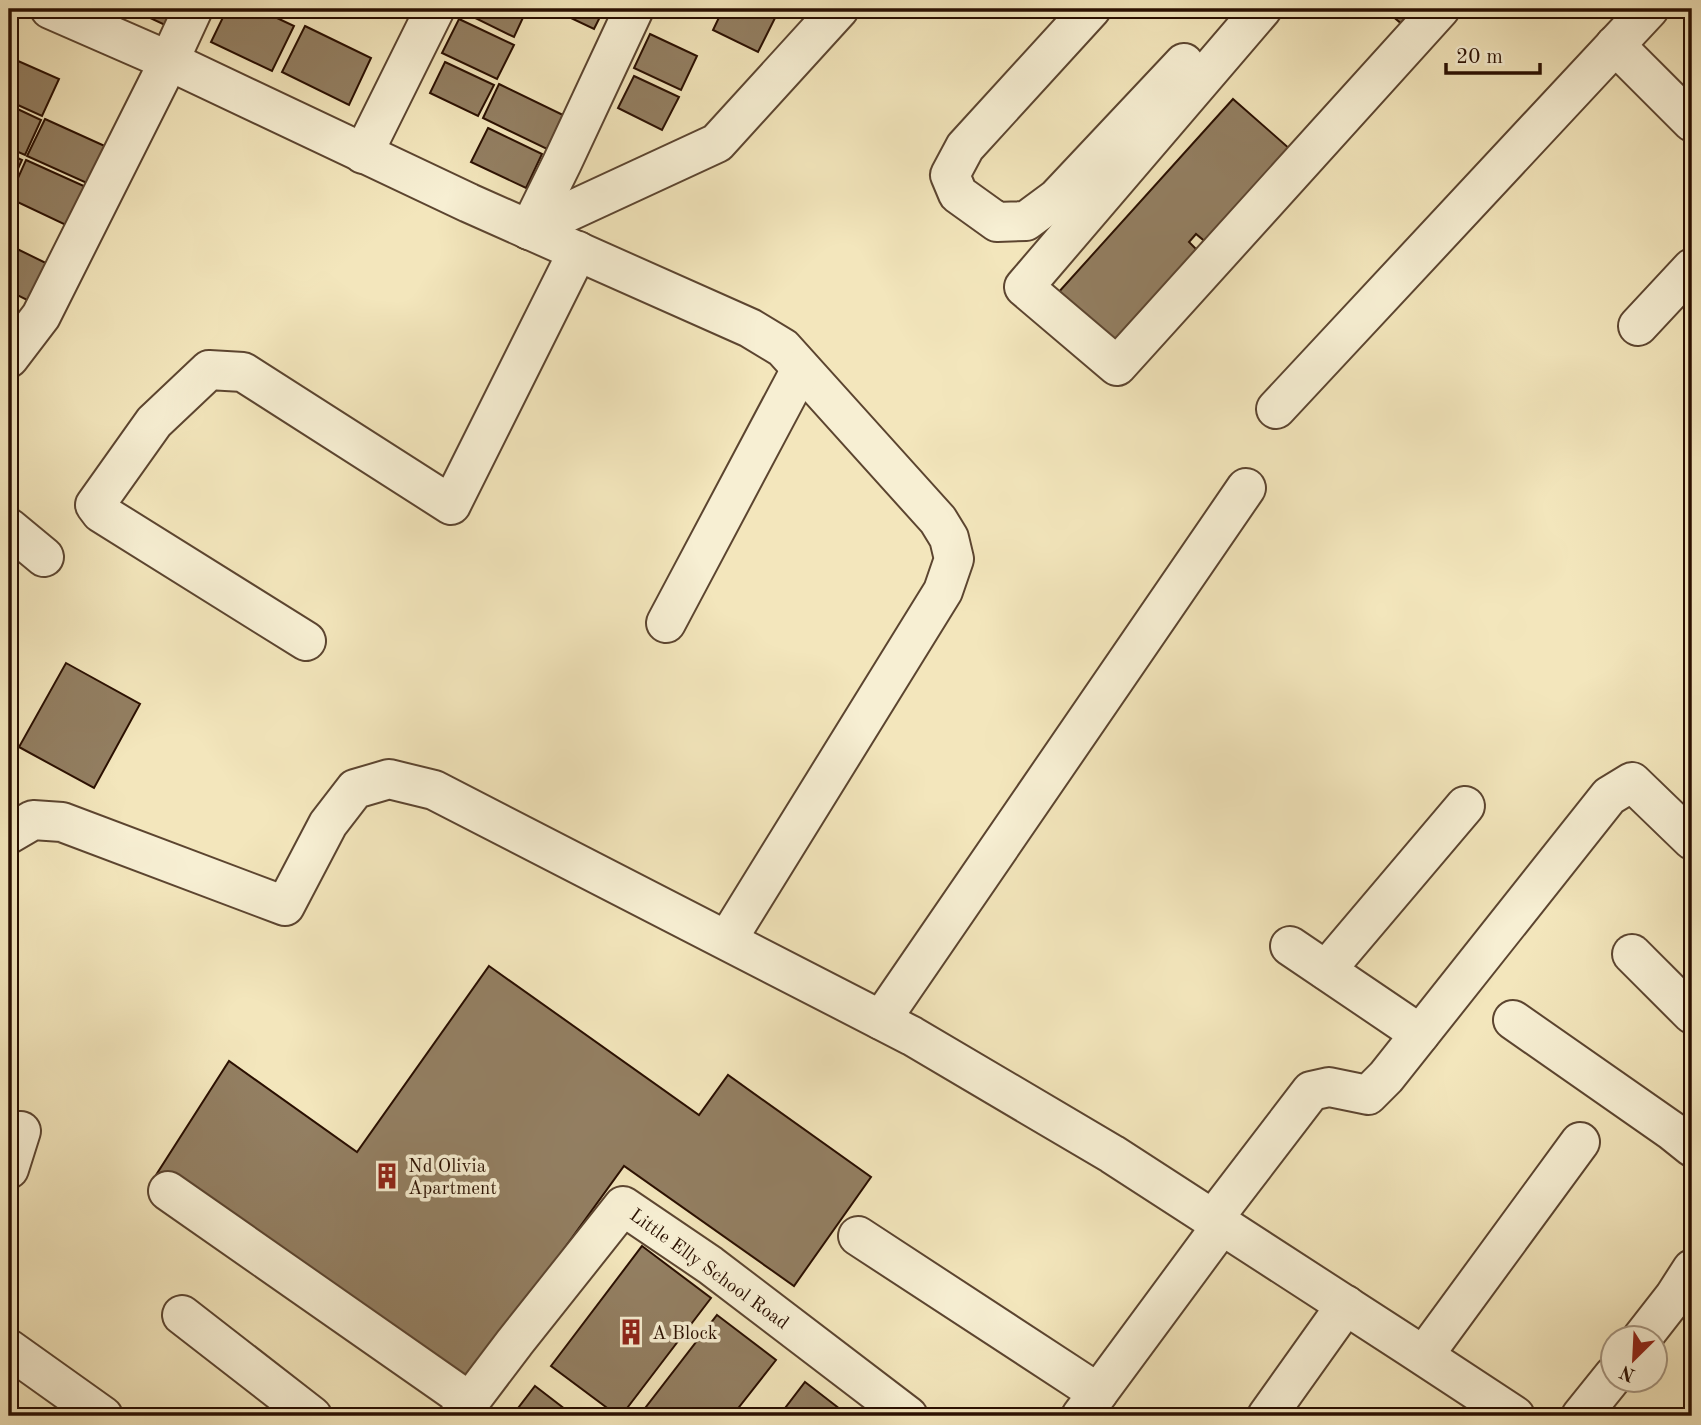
<svg xmlns="http://www.w3.org/2000/svg" width="1701" height="1425" font-family="'Old Standard TT',serif">
	<rect width="100%" height="100%" fill="#f3e6bc"/>
	<filter id="stains"><feTurbulence type="fractalNoise" baseFrequency=".00286" numOctaves="4"/><feColorMatrix values="0 0 0 0 .2 0 0 0 0 .09 0 0 0 0 .02 0 0 0 .5 -.17"/></filter>
	<radialGradient id="worn" r=".72"><stop offset=".6" stop-color="#630" stop-opacity="0"/><stop offset="1" stop-color="#630" stop-opacity=".3"/></radialGradient>
	<g fill="#937f62" stroke="#2a0f01" stroke-width="2">
		<path d="M131,9H173L165,25Z"/>
		<path d="M227,9H258L294,26L272,71L211,42Z"/>
		<path d="M464,9H527L514,37L463,12Z"/>
		<path d="M552,9H604L594,29Z"/>
		<path d="M723,9H765L777,14L758,52L713,30Z"/>
		<path d="M1384,9H1418L1403,25Z"/>
		<path d="M459,19L514,45L497,79L442,53Z"/>
		<path d="M305,26L371,58L349,105L282,72Z"/>
		<path d="M650,34L697,56L681,90L634,68Z"/>
		<path d="M9,57L59,79L42,116L9,101Z"/>
		<path d="M445,62L494,85L478,116L430,93Z"/>
		<path d="M634,76L679,97L662,130L618,108Z"/>
		<path d="M499,84L563,115L547,149L483,118Z"/>
		<path d="M1233,99L1291,150L1208,244L1196,234L1189,242L1198,251L1113,344L1057,294Z"/>
		<path d="M9,105L41,120L25,155L9,148Z"/>
		<path d="M45,119L107,147L89,184L27,156Z"/>
		<path d="M488,128L542,154L526,188L471,162Z"/>
		<path d="M9,154L22,160L9,188Z"/>
		<path d="M26,160L86,187L68,226L9,198Z"/>
		<path d="M9,245L52,266L35,304L9,291Z"/>
		<path d="M66,663L140,704L94,788L19,747Z"/>
		<path d="M489,966L699,1115L728,1075L871,1177L794,1286L624,1166L464,1387L156,1175L229,1061L357,1152Z"/>
		<path d="M642,1246L711,1298L621,1416H618L551,1366Z"/>
		<path d="M717,1315L776,1360L732,1416H639Z"/>
		<path d="M805,1382L849,1416H779Z"/>
		<path d="M535,1386L574,1416H512Z"/>
	</g>
	<g fill="none" stroke-linecap="round" stroke-linejoin="round">
		<g stroke="#5c4530" stroke-width="42">
			<g id="minor">
				<path d="M50,9L169,61L469,203L750,328L783,348L938,520L949,538L954,559L943,591L727,940"/>
				<path d="M1091,9L965,147L950,175L958,194L997,222L1026,221L1057,198L1184,63"/>
				<path d="M1262,9L1024,287L1117,366L1440,9"/>
				<path d="M1615,45L1692,122"/>
				<path d="M363,154L435,9"/>
				<path d="M529,230L717,143L839,9"/>
				<path d="M529,230L562,163L634,9"/>
				<path d="M1638,326L1692,268"/>
				<path d="M9,358L41,316L169,61L193,9"/>
				<path d="M1276,409L1649,9"/>
				<path d="M9,528L44,557"/>
				<path d="M666,623L801,369"/>
				<path d="M306,641L101,513L95,505L154,422L209,370L243,372L451,505L578,251"/>
				<path d="M9,834L33,820L62,822L285,906L328,824L355,789L389,779L434,790L912,1036L1112,1154L1410,1347L1515,1416"/>
				<path d="M1290,946L1420,1034"/>
				<path d="M1632,954L1692,1014"/>
				<path d="M1326,970L1465,806"/>
				<path d="M881,1020L1246,488"/>
				<path d="M1513,1020L1672,1131L1692,1147"/>
				<path d="M9,1169L21,1131"/>
				<path d="M168,1191L470,1402"/>
				<path d="M1213,1219L1311,1091L1329,1087L1368,1095L1386,1077L1609,796L1632,782L1692,840"/>
				<path d="M858,1236L1098,1393"/>
				<path d="M182,1315L312,1416"/>
				<path d="M1642,1338L1674,1297L1692,1269"/>
				<path d="M9,1349L103,1416"/>
				<path d="M1424,1355L1580,1142"/>
				<path d="M459,1416L515,1342L623,1206L710,1265L908,1416"/>
				<path d="M1081,1416L1222,1225"/>
				<path d="M1267,1416L1346,1305"/>
				<path d="M1581,1416L1614,1375"/>
			</g>
		</g>
		<use href="#minor" stroke="#f7efd3" stroke-width="38"/>
	</g>
	<defs>
		<g id="building-bare" transform="scale(2.1)"><path d="M-4-6H4V6H1V3H-1V6H-4ZM-2.5-4.3h1.7v1.8h-1.7ZM.8-4.3h1.7v1.8H.8ZM-2.5-1h1.7V.8h-1.7ZM.8-1h1.7V.8H.8Z" fill="#8f2418" stroke="#f7efd3" stroke-width="2.5" paint-order="stroke"/></g>
	</defs>
	<g fill-rule="evenodd">
		<use href="#building-bare" x="387" y="1176"/>
		<use href="#building-bare" x="631" y="1332"/>
	</g>
	<g text-anchor="middle" stroke-width="7" stroke-linejoin="round" paint-order="stroke">
		<g font-size="19" fill="#2a0f01" stroke="#f7efd3" text-anchor="start">
			<text x="408" y="1172">Nd Olivia<tspan x="408" dy="22">Apartment</tspan></text>
			<text x="652" y="1339">A Block</text>
		</g>
		<g font-size="19" fill="#2a0f01" stroke="#f7efd3">
			<text transform="translate(710 1268) rotate(36)" y="7">Little Elly School Road</text>
		</g>
	</g>
	<rect width="1701" height="1425" fill="none" stroke="#f3e6bc" stroke-width="35"/>
	<rect x="10" y="10" width="1680" height="1404" fill="none" stroke="#2a0f01" stroke-width="3.5"/>
	<rect x="18" y="18" width="1666" height="1390" fill="none" stroke="#2a0f01" stroke-width="2"/>
	<g transform="translate(1634 1359) rotate(204)"><circle r="33" fill="#f7efd3" stroke="#a5957f" stroke-width="2"/>
	<path d="M0-5L12 26L0 18L-12 26Z" fill="#8f2418"/>
	<text y="-10" font-size="19" font-weight="bold" text-anchor="middle" fill="#2a0f01">N</text>
	</g>
	<path d="M1446 63v10h94v-10" fill="none" stroke="#2a0f01" stroke-width="3.5"/>
	<text x="1456" y="63" font-size="21" fill="#2a0f01" stroke="#f7efd3" stroke-width="5" paint-order="stroke">20 m</text>
	<rect width="100%" height="100%" filter="url(#stains)"/>
	<rect width="100%" height="100%" fill="url(#worn)"/>
</svg>
